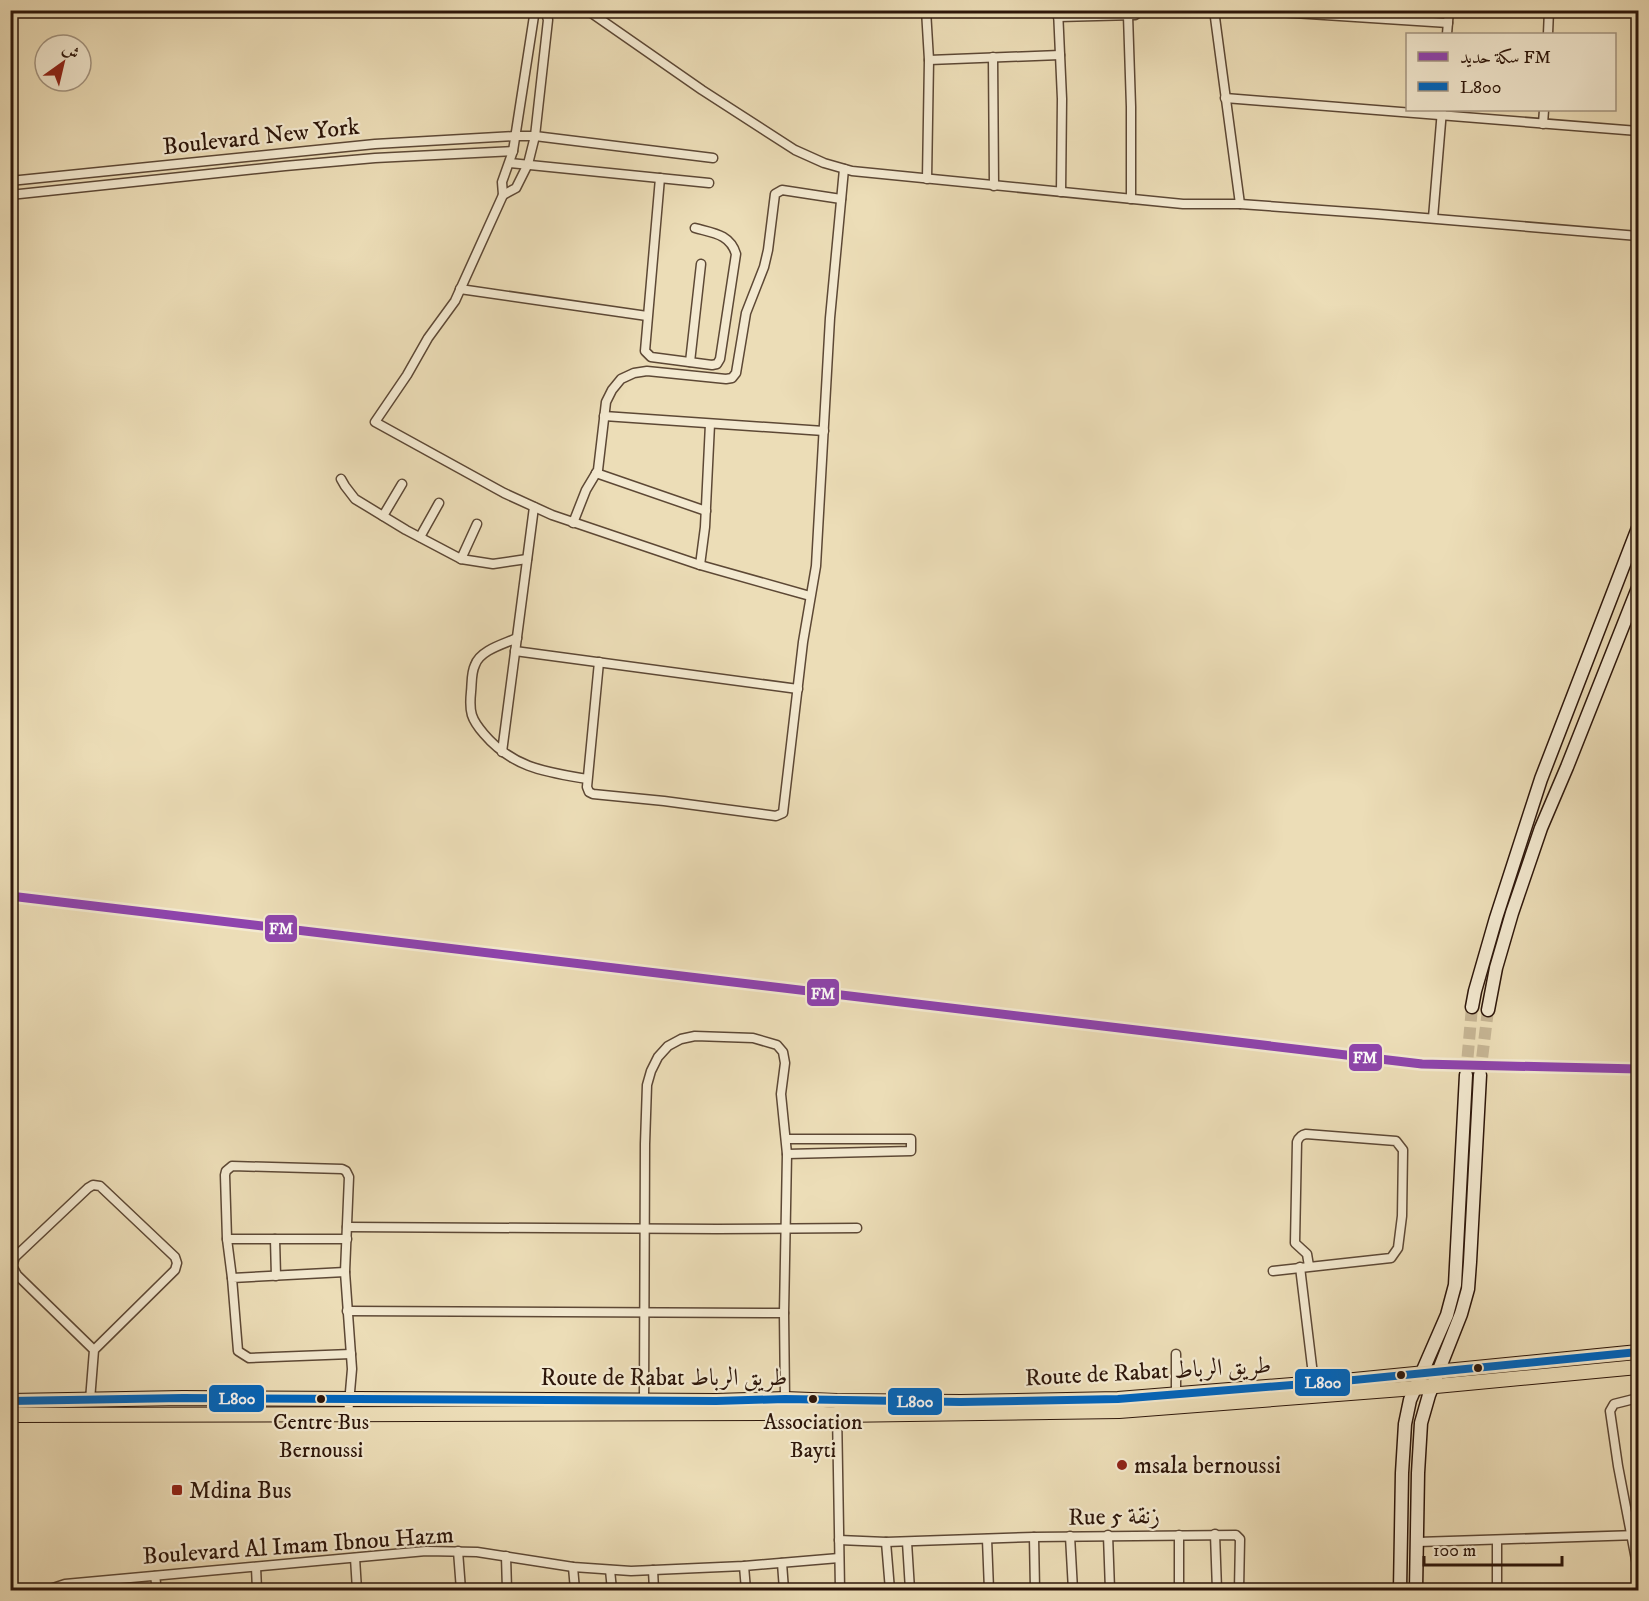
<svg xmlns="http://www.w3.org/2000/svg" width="1649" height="1601" font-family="'IM FELL DW Pica',Amiri,serif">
	<rect width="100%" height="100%" fill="#ecddb7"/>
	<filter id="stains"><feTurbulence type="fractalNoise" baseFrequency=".00333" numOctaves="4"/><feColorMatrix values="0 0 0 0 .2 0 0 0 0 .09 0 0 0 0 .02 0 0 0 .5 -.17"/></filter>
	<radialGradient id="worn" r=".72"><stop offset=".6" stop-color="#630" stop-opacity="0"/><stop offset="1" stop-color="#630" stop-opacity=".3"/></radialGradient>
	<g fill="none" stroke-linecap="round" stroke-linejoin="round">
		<g stroke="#c6b594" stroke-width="12" stroke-dasharray="12 6" stroke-linecap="butt">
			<path d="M1466,1075L1472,1007"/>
			<path d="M1480,1075L1488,1010"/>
		</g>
		<g stroke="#5d4835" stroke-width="11">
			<g id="street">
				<path d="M537,10L534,16L513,151L502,182L503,195L455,301L428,338L407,375L375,422L504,493L552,515L700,565L810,596"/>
				<path d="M587,10L702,90L795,150L824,163L852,171L1183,204H1240L1377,214L1638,236"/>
				<path d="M926,10L929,60L927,179"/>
				<path d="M1058,10L1062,99L1061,192"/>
				<path d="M1214,10L1240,204"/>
				<path d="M1249,10L1448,23"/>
				<path d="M1128,15L1131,107V199"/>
				<path d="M1058,17L1135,15L1142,10"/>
				<path d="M1447,34L1449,10"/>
				<path d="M1548,34L1549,10"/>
				<path d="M993,57L994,186"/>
				<path d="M929,60L1060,55"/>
				<path d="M1225,98L1638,131"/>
				<path d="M1543,124L1544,110"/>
				<path d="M510,163L709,183"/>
				<path d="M660,178L645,351L651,357L712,365L717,364L720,359L736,254C730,234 713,233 695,228"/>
				<path d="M10,181L375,144L515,136H535L713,158"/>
				<path d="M10,195L285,166L375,158L513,151"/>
				<path d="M503,195L516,188L528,164L535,136L548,20L545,10"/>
				<path d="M1433,218L1442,110"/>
				<path d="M460,289L647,316"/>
				<path d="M690,362L701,264"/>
				<path d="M604,416L824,431"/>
				<path d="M596,473L706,511"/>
				<path d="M341,479L345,486L355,499L406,530L461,559L493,564L527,559"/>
				<path d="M383,516L402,484"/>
				<path d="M573,523L586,490L598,470L606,402L612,390L621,379L634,373L647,371L726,379L732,378L736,373L746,313L764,267L768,250L775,194L782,190L841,199"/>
				<path d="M420,537L439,503"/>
				<path d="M461,559L477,524"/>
				<path d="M700,565L705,527L710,424"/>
				<path d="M517,638C504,644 480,650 475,665C471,673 472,683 471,692C469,712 471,719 484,734C513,768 546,772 587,779"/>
				<path d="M515,651L798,689"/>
				<path d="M599,662L587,787L589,792L593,794L664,801L776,816L783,813L803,642L816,566L830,318L844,169"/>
				<path d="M502,752L534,507"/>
				<path d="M786,1139H911V1151L787,1154"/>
				<path d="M347,1227L717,1229L857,1228"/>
				<path d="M227,1239H347"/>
				<path d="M275,1239L276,1276"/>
				<path d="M1300,1267L1314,1383"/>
				<path d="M1273,1271L1391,1258L1398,1248L1402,1216L1403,1150L1396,1141L1306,1134C1301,1135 1299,1137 1297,1142L1295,1243L1307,1254L1309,1266"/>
				<path d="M345,1272L232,1278L238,1351L249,1358L351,1354"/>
				<path d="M232,1278L227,1239L225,1175L226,1171L232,1166L342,1169L346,1171L349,1177L345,1272L352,1369L348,1415"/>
				<path d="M347,1311L784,1313"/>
				<path d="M1176,1394V1354"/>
				<path d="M1638,1398L1614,1404L1610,1411L1618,1466L1638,1570"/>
				<path d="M90,1400L94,1350L175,1270L177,1263L175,1257L100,1186L93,1185L88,1188L15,1257L12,1266L17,1275L94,1350"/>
				<path d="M644,1400L645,1144L647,1085L651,1071L658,1057L668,1046L681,1039L695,1036L753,1038L777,1045L783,1052L785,1063L781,1094L787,1154L784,1313L785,1399"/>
				<path d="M837,1411L840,1590"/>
				<path d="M1215,1534L1217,1590"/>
				<path d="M1108,1535L1110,1590"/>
				<path d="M1179,1535V1590"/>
				<path d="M1070,1536L1073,1590"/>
				<path d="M1034,1537L1035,1590"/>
				<path d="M987,1539L989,1590"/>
				<path d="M839,1540L886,1542L1034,1537L1236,1535L1240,1539L1239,1590"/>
				<path d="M1497,1540V1590"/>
				<path d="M886,1542L890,1590"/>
				<path d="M907,1542L910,1590"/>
				<path d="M1418,1542L1638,1535"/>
				<path d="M458,1551L461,1590"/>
				<path d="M506,1556L507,1590"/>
				<path d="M355,1558L357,1590"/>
				<path d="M782,1563L784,1590"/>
				<path d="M744,1566L746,1590"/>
				<path d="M256,1567L257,1590"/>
				<path d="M573,1567L575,1590"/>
				<path d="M610,1570L612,1590"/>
				<path d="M653,1570L654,1590"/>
				<path d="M155,1576L157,1590"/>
				<path d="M47,1590L65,1584L426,1551L477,1552L573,1567L631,1571L744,1566L839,1558"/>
			</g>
		</g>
		<g stroke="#2d160a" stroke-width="15">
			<g id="secondary">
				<path d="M1472,1007L1475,991L1496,918L1541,779L1638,528"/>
				<path d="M1488,1010L1496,968L1512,913L1541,828L1567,767L1638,588"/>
				<path d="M1400,1590L1402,1473L1405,1424L1410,1400L1447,1315L1455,1285L1466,1075"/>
				<path d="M1416,1590L1418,1473L1421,1423L1429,1395L1461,1314L1468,1289L1470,1262L1480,1075"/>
			</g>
		</g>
		<g stroke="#2d160a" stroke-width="16">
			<g id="primary">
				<path d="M10,1401L183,1398L716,1401L785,1399L837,1401L961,1402L1118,1399L1354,1380L1638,1352"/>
				<path d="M10,1415L809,1413L837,1415L1119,1411L1415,1388L1638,1367"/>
			</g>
		</g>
		<use href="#street" stroke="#f3e9d0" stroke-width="8"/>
		<use href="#secondary" stroke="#f3e9d0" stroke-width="12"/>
		<use href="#primary" stroke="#ecddb7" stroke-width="14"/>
		<g stroke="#f3e9d0" stroke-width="12">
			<path id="bus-1" d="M10,1401L183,1398L716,1401L785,1399L961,1402L1118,1399L1354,1380L1638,1352"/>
		</g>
		<use href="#bus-1" stroke="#0065bd" stroke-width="8"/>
		<g stroke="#f3e9d0" stroke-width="14">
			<path id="rail-1" d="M10,896L1422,1064L1638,1069"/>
		</g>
		<use href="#rail-1" stroke="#8e44ad" stroke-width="9"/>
	</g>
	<g fill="#2d160a" stroke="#f3e9d0" stroke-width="2">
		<circle cx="1478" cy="1368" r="5"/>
		<circle cx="1401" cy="1375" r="5"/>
		<circle cx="321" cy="1399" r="5"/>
		<circle cx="813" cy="1399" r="5"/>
	</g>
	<g fill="#8f2418" stroke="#f3e9d0" stroke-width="2">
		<circle cx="1122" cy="1465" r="6"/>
		<rect x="171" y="1484" width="12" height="12" rx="3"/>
	</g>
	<g text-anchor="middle" stroke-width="4.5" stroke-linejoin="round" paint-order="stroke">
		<g font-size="22" fill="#2d160a" stroke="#f3e9d0">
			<text x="321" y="1429">Centre Bus<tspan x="321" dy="28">Bernoussi</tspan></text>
			<text x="813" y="1429">Association<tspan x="813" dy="28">Bayti</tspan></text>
		</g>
		<g font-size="24" fill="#2d160a" stroke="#f3e9d0">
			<text transform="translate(261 136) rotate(-6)" y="8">Boulevard New York</text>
			<text transform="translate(1148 1371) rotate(-3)" y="8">Route de Rabat طريق الرباط</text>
			<text x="664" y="1385">Route de Rabat طريق الرباط</text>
			<text transform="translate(1114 1516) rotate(-1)" y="8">Rue 5 زنقة</text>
			<text transform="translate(298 1545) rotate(-4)" y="8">Boulevard Al Imam Ibnou Hazm</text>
		</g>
		<g font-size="24" fill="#2d160a" stroke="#f3e9d0" text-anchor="start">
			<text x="1134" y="1473">msala bernoussi</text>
			<text x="189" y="1498">Mdina Bus</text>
		</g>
	</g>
	<g stroke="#f3e9d0" stroke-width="2">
		<rect x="264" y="914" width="34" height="29" rx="6" fill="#8e44ad"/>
		<rect x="806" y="978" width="34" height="29" rx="6" fill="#8e44ad"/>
		<rect x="1348" y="1043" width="35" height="29" rx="6" fill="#8e44ad"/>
		<rect x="1294" y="1368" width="57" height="29" rx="6" fill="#0065bd"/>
		<rect x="208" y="1384" width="57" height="29" rx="6" fill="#0065bd"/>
		<rect x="887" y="1387" width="56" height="29" rx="6" fill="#0065bd"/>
	</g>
	<g font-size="16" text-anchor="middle" font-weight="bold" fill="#fff">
		<text x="281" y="934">FM</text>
		<text x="823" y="999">FM</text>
		<text x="1365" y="1063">FM</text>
		<text x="1323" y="1388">L800</text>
		<text x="237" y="1404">L800</text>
		<text x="915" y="1407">L800</text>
	</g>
	<rect width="1649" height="1601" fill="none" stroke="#ecddb7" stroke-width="36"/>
	<rect x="12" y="12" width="1625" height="1577" fill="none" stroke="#2d160a" stroke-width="3"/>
	<rect x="18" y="18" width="1613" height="1565" fill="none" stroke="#2d160a" stroke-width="1.5"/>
	<rect x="1406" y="33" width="210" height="78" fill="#f3e9d0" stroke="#a49581" stroke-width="1.5"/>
	<rect x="1418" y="52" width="30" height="9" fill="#8e44ad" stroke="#a49581" stroke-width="1.5"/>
	<text x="1460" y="63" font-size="18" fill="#2d160a">سكة حديد FM</text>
	<rect x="1418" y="82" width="30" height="9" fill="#0065bd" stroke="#a49581" stroke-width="1.5"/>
	<text x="1460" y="93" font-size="18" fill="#2d160a">L800</text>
	<g transform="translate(63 63) rotate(34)"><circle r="28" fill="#f3e9d0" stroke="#a49581" stroke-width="1.5"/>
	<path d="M0-4.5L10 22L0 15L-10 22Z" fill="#8f2418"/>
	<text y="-9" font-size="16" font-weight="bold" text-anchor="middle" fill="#2d160a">ش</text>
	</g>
	<path d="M1424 1556v9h138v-9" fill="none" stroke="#2d160a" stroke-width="3"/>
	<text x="1433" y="1556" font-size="18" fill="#2d160a" stroke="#f3e9d0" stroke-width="4.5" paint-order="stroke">100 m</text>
	<rect width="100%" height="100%" filter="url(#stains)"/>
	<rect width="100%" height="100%" fill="url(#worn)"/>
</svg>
